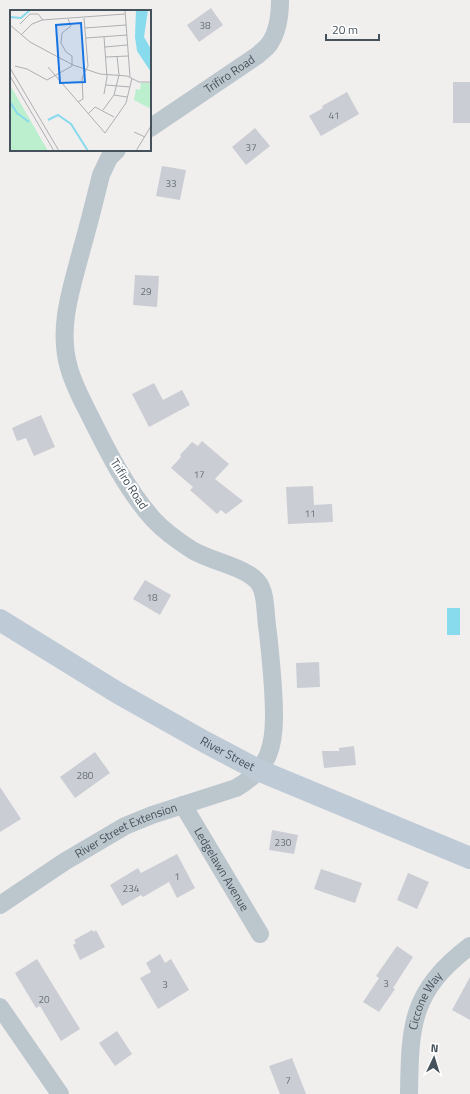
<svg xmlns="http://www.w3.org/2000/svg" width="470" height="1094" font-family="'Titillium Web',sans-serif">
	<rect width="100%" height="100%" fill="#f1eeee"/>
	<rect fill="#87dbed" x="447" y="608" width="13" height="27"/>
	<g fill="#cacdd3">
		<path d="M211,8L223,25L199,42L187,25Z"/>
		<rect x="453" y="82" width="17" height="41"/>
		<path d="M347,92L359,114L321,136L309,116L323,108L322,106Z"/>
		<path d="M255,128L270,146L246,165L232,147Z"/>
		<path d="M162,166L186,170L180,200L156,196Z"/>
		<path d="M135,275L159,276L157,307L133,305Z"/>
		<path d="M154,383L163,400L182,390L190,405L149,427L132,394Z"/>
		<path d="M41,415L55,447L34,456L26,438L17,441L12,428Z"/>
		<path d="M202,441L229,464L215,479L243,501L226,514L221,510L217,514L190,490L193,487L171,468L181,457L180,455L192,442L198,446Z"/>
		<path d="M313,486L314,505L332,504L333,522L288,524L286,487Z"/>
		<path d="M145,580L171,595L160,615L133,599Z"/>
		<path d="M319,662L320,687L297,688L296,663Z"/>
		<path d="M354,746L356,765L324,768L322,751H339V748Z"/>
		<path d="M95,752L110,773L75,798L60,777Z"/>
		<path d="M0,787L21,819L0,832Z"/>
		<path d="M272,830L298,835L294,854L269,850Z"/>
		<path d="M177,854L195,888L177,898L169,882L143,897L141,895L122,906L110,885L138,868L141,873Z"/>
		<path d="M321,869L362,883L355,903L314,889Z"/>
		<path d="M408,873L429,882L417,909L397,900Z"/>
		<path d="M92,930L94,932L96,930L105,947L80,960L73,945L76,943L74,940Z"/>
		<path d="M397,946L413,957L393,988L395,989L379,1012L363,1002L379,978L376,976Z"/>
		<path d="M160,954L165,963L171,959L189,990L158,1009L140,978L151,972L146,963Z"/>
		<path d="M37,959L80,1029L61,1041L40,1006L36,1008L15,973Z"/>
		<path d="M470,977V1020L452,1010Z"/>
		<path d="M117,1031L132,1054L115,1066L99,1043Z"/>
		<path d="M292,1058L306,1094H280L269,1066Z"/>
	</g>
	<g fill="none" stroke-linecap="round" stroke-linejoin="round">
		<g stroke="#bcc6cd" stroke-width="18">
			<path id="s1" d="M150,128L258,55C262,51 267,48 270,43C278,31 280,14 280,0"/>
			<path id="s2" d="M183,805L260,934"/>
			<path id="s3" d="M0,905L64,862L125,826L152,815L236,788C249,781 262,769 268,755C273,743 274,728 274,716C274,688 271,661 268,633C266,621 266,609 264,597C263,592 261,585 257,581C245,567 210,561 192,550C178,541 164,531 153,519C127,490 108,452 91,418C83,402 74,386 69,368C57,327 72,287 82,248C89,224 95,199 101,175L109,158L117,150"/>
			<path d="M0,1007L60,1094"/>
			<path id="s4" d="M409,1094C410,1024 411,991 470,946"/>
		</g>
		<path stroke="#becad5" stroke-width="22" id="s5" d="M0,620L118,693L205,742L258,770L470,858"/>
	</g>
	<g text-anchor="middle" stroke-width="4" stroke-linejoin="round" paint-order="stroke">
		<g font-size="10" fill="#677179">
			<text x="205" y="29">38</text>
			<text x="334" y="119">41</text>
			<text x="251" y="151">37</text>
			<text x="171" y="187">33</text>
			<text x="146" y="295">29</text>
			<text x="199" y="478">17</text>
			<text x="310" y="517">11</text>
			<text x="152" y="601">18</text>
			<text x="85" y="779">280</text>
			<text x="283" y="846">230</text>
			<text x="177" y="880">1</text>
			<text x="131" y="892">234</text>
			<text x="386" y="987">3</text>
			<text x="165" y="988">3</text>
			<text x="44" y="1003">20</text>
			<text x="288" y="1084">7</text>
		</g>
		<g font-size="12" fill="#46525b" stroke="#fff">
			<text dy="4" stroke="none"><textPath href="#s1" startOffset="96">Trifiro Road</textPath></text>
			<text transform="translate(129 484) rotate(57)" y="4">Trifiro Road</text>
			<text dy="4" stroke="none"><textPath href="#s5" startOffset="264">River Street</textPath></text>
			<text dy="4" stroke="none"><textPath href="#s3" startOffset="147">River Street Extension</textPath></text>
			<text dy="4" stroke="none"><textPath href="#s2" startOffset="75">Ledgelawn Avenue</textPath></text>
			<text dy="4" stroke="none"><textPath href="#s4" startOffset="96">Ciccone Way</textPath></text>
		</g>
	</g>
	<g transform="translate(10 10)">
		<rect width="141" height="141" fill="#f1eeee"/>
		<path d="M131,73H141V99L124,90L126,79L130,80ZM0,75L38,141H0Z" fill="#bbefce"/>
		<path d="M126,0H138L134,27L141,39V62L127,41L125,27Z" fill="#87dbed"/>
		<path fill="none" stroke="#87dbed" stroke-width="2" d="M0,7L11,8L20,0M0,92L7,103L19,112M38,110L48,105L61,114L78,141"/>
		<path fill="none" stroke="#adb0b3" stroke-width="1" d="M115,0L120,67M10,14L20,4H28L33,10M0,15L20,32L63,55L90,64L117,66L129,72H141M75,18L116,15M11,25L22,14L32,10L115,4M76,28L117,25M95,37L117,35M96,47L118,46M5,56L17,59L37,70L62,56V46L56,42L51,33L52,23L61,16L58,9M38,57L95,123L116,93L122,68M0,58L49,141M0,66L44,141M96,75L120,77M94,84L97,67L94,27M104,85L117,87M68,92L73,89L72,68L78,56L74,8M93,100L104,85L109,65L107,46M78,104L85,97L104,107M124,122L135,127M126,141L141,116"/>
		<path fill="#1675e2" fill-opacity="0.15" stroke="#1675e2" stroke-width="2" d="M71,13L75,72L50,73L46,15Z"/>
		<rect width="141" height="141" fill="none" stroke="#46525b" stroke-width="2"/>
	</g>
	<g transform="translate(434 1058) rotate(4)" stroke="#ffffff" stroke-width="3" paint-order="stroke">
	<path d="M0-3L7 15L0 10L-7 15Z" fill="#46525b"/>
	<text y="-6" font-size="11" font-weight="bold" text-anchor="middle" fill="#46525b">N</text>
	</g>
	<path d="M326 34v6h53v-6" fill="none" stroke="#46525b" stroke-width="2"/>
	<text x="332" y="34" font-size="12" fill="#46525b" stroke="#ffffff" stroke-width="3" paint-order="stroke">20 m</text>
</svg>
